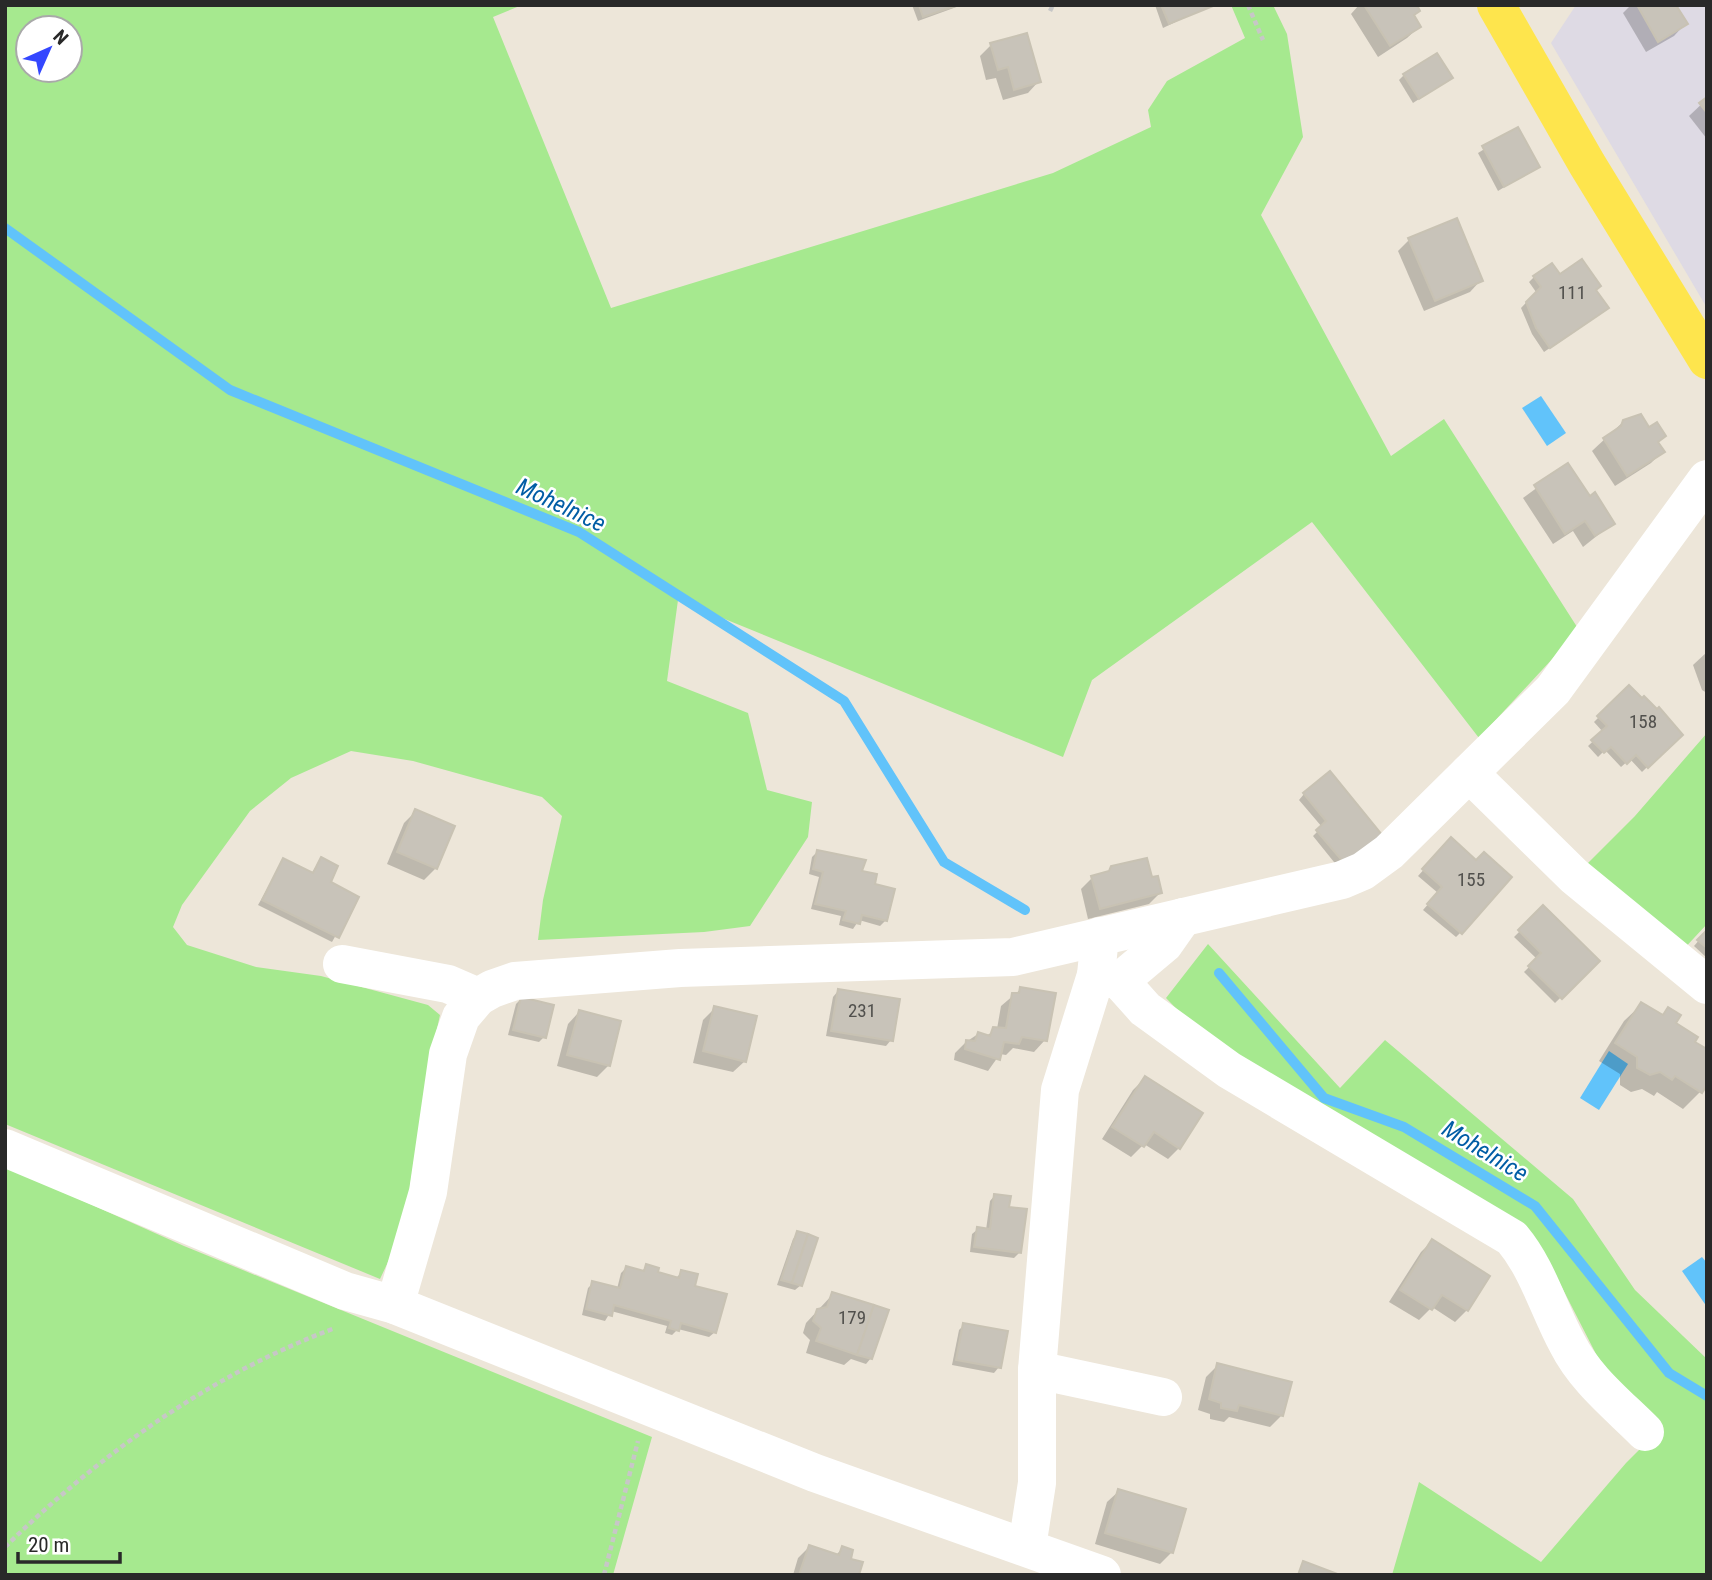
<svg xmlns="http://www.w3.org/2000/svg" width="1712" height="1580" font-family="'Roboto Condensed',sans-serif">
	<rect width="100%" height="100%" fill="#ede6d9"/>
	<path fill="#dedae4" d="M1576,5H1707V308L1551,43Z"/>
	<g fill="#a6e98f" fill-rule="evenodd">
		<path d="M5,5H522L493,17L611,308L1053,173L1151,127L1148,110L1167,81L1245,38L1231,5H1273L1287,34L1303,137L1261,215L1391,456L1444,419L1579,630L1479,738L1312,522L1092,680L1063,757L678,600L667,681L748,713L767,790L812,802L808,837L750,926L704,932L538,940L543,900L562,816L542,797L413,761L351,751L291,778L250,811L182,905L173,927L187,945L256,967L321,976L428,1005L440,1015L430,1061L403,1230L380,1279L5,1124ZM28,28H70V70H28Z"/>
		<path d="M1707,733V924L1681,952L1586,865L1635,816Z"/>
		<path d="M1208,944L1340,1088L1385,1040L1573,1199L1635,1290L1707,1359V1575H1392L1419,1482L1541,1562L1626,1463L1663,1426L1629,1397L1597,1356L1550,1264L1196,1029L1166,998Z"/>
		<path d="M5,1166L184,1246L652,1437L613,1575H5Z"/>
	</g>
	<g fill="#61c3fa">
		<path d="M1541,396L1566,433L1547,446L1522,408Z"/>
		<path d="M1609,1051L1628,1064L1599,1110L1580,1098Z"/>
		<path d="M1702,1257L1707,1263V1307L1682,1271Z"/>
	</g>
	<g fill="#0003">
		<path d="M912,5H962L918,21Z"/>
		<path d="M1155,5H1211L1163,28Z"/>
		<path d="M1359,5H1415L1412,16L1419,27L1407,38L1378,57L1351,14Z"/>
		<path d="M1631,5H1674L1685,24L1674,36L1646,52L1623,13Z"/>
		<path d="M991,45L1039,81L1028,93L1003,100L996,78L986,80L980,56Z"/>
		<path d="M1404,75L1451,78L1413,103L1399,80Z"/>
		<path d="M1707,99V139L1689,116Z"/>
		<path d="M1517,129L1537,167L1498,191L1478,153Z"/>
		<path d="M1409,240L1481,280L1470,292L1424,311L1398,251Z"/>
		<path d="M1559,276L1595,290L1601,313L1544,352L1532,334L1521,308L1536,292L1529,282L1534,277Z"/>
		<path d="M1624,421L1657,443L1662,452L1651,463L1615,486L1592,451Z"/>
		<path d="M1568,465L1589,499L1613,523L1583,547L1573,531L1553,544L1523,498Z"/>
		<path d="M1707,652V693L1702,690L1693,665Z"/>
		<path d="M1629,687L1680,735L1642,772L1630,759L1621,767L1605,750L1598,757L1588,746L1603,732L1594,722Z"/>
		<path d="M1304,794L1381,836L1338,867L1313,836L1322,827L1299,800Z"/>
		<path d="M416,811L436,868L424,880L387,864L404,823Z"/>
		<path d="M1446,845L1476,862L1461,932L1456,937L1423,910L1438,893L1418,876Z"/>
		<path d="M818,851L873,886L886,920L880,926L859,920L853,929L839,925L841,916L811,909L819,877L809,874L812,857Z"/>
		<path d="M321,859L328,883L357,898L332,942L258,905L284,860L311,874Z"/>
		<path d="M1092,878L1151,879L1160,893L1149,904L1088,919L1081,889Z"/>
		<path d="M1543,908L1598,961L1555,1003L1524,972L1537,959L1514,937Z"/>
		<path d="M1707,931V958L1694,946Z"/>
		<path d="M1021,989L1045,1040L1034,1052L1013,1048L1006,1055L1000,1054L988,1071L954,1060L955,1053L966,1042L978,1034L986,1036L997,1029L1001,1006Z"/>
		<path d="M838,991L891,1040L886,1046L826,1036L833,997Z"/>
		<path d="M521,999L544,1037L539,1042L508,1035L516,1004Z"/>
		<path d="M1642,1004L1662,1016L1669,1009L1674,1024L1693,1042L1701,1091L1683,1109L1657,1092L1654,1096L1642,1089L1631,1092L1620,1085V1074L1599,1061L1624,1021Z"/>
		<path d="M715,1008L745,1061L733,1072L693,1063L703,1020Z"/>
		<path d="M579,1012L609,1065L597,1077L557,1066L568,1024Z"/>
		<path d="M1145,1078L1179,1148L1168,1159L1144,1144L1131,1157L1102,1139L1133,1090Z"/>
		<path d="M995,1195L1007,1208L1019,1253L1014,1258L970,1252L972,1234L978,1229L986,1230L990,1201Z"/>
		<path d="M798,1233L801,1285L795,1290L777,1285L793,1239Z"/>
		<path d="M1432,1241L1488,1276L1467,1310L1455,1322L1432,1307L1419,1320L1389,1302L1421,1252Z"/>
		<path d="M647,1266L656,1273L676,1278L682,1272L693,1287L715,1332L709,1337L678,1329L672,1335L665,1333L667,1326L611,1311L605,1321L582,1315L588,1288L593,1283L617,1289L621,1273L626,1268L641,1272Z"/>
		<path d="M833,1294L871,1358L866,1364L851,1359L844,1365L806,1353L810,1340L803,1333L806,1323Z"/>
		<path d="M964,1325L999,1367L994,1373L952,1365L959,1330Z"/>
		<path d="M1218,1365L1281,1416L1270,1427L1229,1417L1224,1422L1210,1419V1414L1198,1410L1206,1377Z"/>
		<path d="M1119,1491L1172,1552L1160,1564L1095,1544L1107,1502Z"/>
		<path d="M809,1547L835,1556L843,1548L857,1575H793L798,1558Z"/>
	</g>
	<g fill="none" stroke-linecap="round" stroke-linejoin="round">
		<g stroke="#61c3fa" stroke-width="10">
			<path d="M5,228L230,390L579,532L844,701L944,862L1025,910"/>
			<path d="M1219,973L1324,1098L1404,1127L1535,1206L1669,1373L1707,1396"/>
		</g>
	</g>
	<g fill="#c8c3b9" stroke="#c8c2b3" stroke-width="2">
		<path d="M919,5H958L923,17Z"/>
		<path d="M1161,5H1213V6L1169,24Z"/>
		<path d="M1364,5H1417L1420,11L1414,15L1421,27L1390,46Z"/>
		<path d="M1637,5H1676L1688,24L1658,42Z"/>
		<path d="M1027,33L1041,82L1014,90L1008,67L998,70L990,43Z"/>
		<path d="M1437,53L1453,78L1419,99L1403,74Z"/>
		<path d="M1707,97V113L1699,103Z"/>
		<path d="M1518,127L1540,167L1504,187L1482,146Z"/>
		<path d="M1457,218L1483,281L1435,301L1408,238Z"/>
		<path d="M1582,259L1601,286L1596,290L1609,308L1550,348L1536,328L1526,302L1541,287L1533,276L1552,263L1560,274Z"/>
		<path d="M1641,414L1649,427L1657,422L1666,436L1658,442L1665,452L1627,476L1603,438L1621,426L1623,420Z"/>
		<path d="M1568,463L1590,496L1595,492L1615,524L1595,536L1585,521L1565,534L1534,485Z"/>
		<path d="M1629,685L1642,698L1644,696L1657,709L1659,707L1683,735L1648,768L1636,755L1627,764L1611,747L1604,753L1591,740L1607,726L1597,716Z"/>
		<path d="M1330,771L1383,836L1344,863L1316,830L1326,821L1303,793Z"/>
		<path d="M415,809L455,826L437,869L397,852Z"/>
		<path d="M1451,837L1476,860L1484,852L1512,877L1462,934L1427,904L1442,887L1422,869Z"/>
		<path d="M817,850L866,860L862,871L877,874L875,884L895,889L887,921L862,915L860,924L843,920L846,911L815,904L823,872L813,869Z"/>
		<path d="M321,857L338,866L331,882L359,897L339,938L262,900L283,858L313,873Z"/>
		<path d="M1147,858L1152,877L1158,876L1162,893L1100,909L1091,876L1109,871L1111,866Z"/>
		<path d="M1543,905L1600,961L1562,999L1528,966L1541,953L1518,930Z"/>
		<path d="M1707,930V948L1697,940Z"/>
		<path d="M1020,987L1056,993L1047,1041L1022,1037L1019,1044L1004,1042L1000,1060L965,1049L966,1040L975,1041L978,1032L990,1036L993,1027L1006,1028L1012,993H1019Z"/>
		<path d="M838,989L900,999L893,1041L831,1031Z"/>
		<path d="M521,997L554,1005L546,1038L513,1030Z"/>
		<path d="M1641,1002L1663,1015L1668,1007L1681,1015L1676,1023L1698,1037L1695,1042L1707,1049V1085L1702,1093L1675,1076L1672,1080L1660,1072L1650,1075L1637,1068V1057L1615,1043Z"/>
		<path d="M714,1006L757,1016L746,1062L703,1051Z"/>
		<path d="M579,1010L621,1021L610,1066L567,1055Z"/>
		<path d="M1145,1076L1203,1113L1180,1149L1154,1132L1144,1147L1112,1127Z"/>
		<path d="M994,1194L1011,1196L1009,1207L1027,1209L1021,1253L974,1247L977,1227L990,1229Z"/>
		<path d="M797,1231L808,1234L792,1283L781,1280Z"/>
		<path d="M808,1234L818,1238L802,1286L792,1283Z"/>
		<path d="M1432,1239L1490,1276L1468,1311L1442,1295L1432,1310L1400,1290Z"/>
		<path d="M646,1264L659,1268L658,1272L679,1278L681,1270L698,1274L695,1286L727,1294L716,1333L681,1323L679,1331L669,1328L671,1321L614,1305L612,1316L586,1309L592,1281L620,1288L626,1266L644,1271Z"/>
		<path d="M832,1292L874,1305L857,1355L816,1341L821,1328L813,1321L817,1309L827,1307Z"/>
		<path d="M874,1305L889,1310L872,1359L857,1355Z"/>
		<path d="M963,1323L1008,1331L1001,1368L956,1360Z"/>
		<path d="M1217,1363L1292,1382L1283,1416L1239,1405L1237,1411L1221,1408V1403L1209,1399Z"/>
		<path d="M1118,1489L1186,1509L1173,1553L1105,1533Z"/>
		<path d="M809,1545L839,1555L842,1546L853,1550L851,1559L863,1562L859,1575H799Z"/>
		<path d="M1303,1561L1340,1575H1298Z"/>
	</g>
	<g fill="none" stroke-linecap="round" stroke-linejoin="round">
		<g stroke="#c7c7c7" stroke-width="4.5" stroke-dasharray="5 3.5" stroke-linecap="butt">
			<path d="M1248,5L1263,40"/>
			<path d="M1050,11L1053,5"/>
			<path d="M5,1547C99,1455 211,1374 335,1328"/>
			<path d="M604,1575L638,1441"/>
		</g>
		<g stroke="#fff" stroke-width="38">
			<path d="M1469,773L1574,876L1707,985"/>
			<path d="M342,964L448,984L478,997"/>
			<path d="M1096,975L1120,981L1164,944L1183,917"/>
			<path d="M1120,981L1145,1009L1229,1070L1512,1238C1538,1269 1548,1308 1567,1343C1585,1379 1617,1404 1645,1432"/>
			<path d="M5,1148L345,1291L395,1305L815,1473L1102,1575"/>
			<path d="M395,1305L428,1192L448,1054L461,1017L478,997L492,989L515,981L680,968L1013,957L1342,880L1363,871L1389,852L1553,690L1707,479"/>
			<path d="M1037,1370L1163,1397"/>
			<path d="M1027,1547L1037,1483V1370L1060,1090L1096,975L1100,936"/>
		</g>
		<path stroke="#fee54d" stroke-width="38" d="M1496,5L1587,164L1707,360"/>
	</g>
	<g text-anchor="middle" stroke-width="5" stroke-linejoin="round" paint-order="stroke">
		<g font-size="19" fill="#51504d">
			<text x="1572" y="299">111</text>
			<text x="1643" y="728">158</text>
			<text x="1471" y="886">155</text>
			<text x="862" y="1017">231</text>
			<text x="852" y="1324">179</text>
		</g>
		<g font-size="24" font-style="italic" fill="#015da5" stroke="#fff">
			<text transform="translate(561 505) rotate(25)" y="8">Mohelnice</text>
			<text transform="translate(1485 1151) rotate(31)" y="8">Mohelnice</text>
		</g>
	</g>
	<rect width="1712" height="1580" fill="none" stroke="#292929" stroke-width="14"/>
	<g transform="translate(49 49) rotate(45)"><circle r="33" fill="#ffffff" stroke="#a9a9a9" stroke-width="2"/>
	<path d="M0-5L12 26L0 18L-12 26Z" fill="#3447ff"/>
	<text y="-10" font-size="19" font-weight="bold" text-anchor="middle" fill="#292929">N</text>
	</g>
	<path d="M18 1552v10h102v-10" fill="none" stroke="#292929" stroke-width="3.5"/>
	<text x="28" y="1552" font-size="21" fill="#292929" stroke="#ffffff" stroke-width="5" paint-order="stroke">20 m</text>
</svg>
